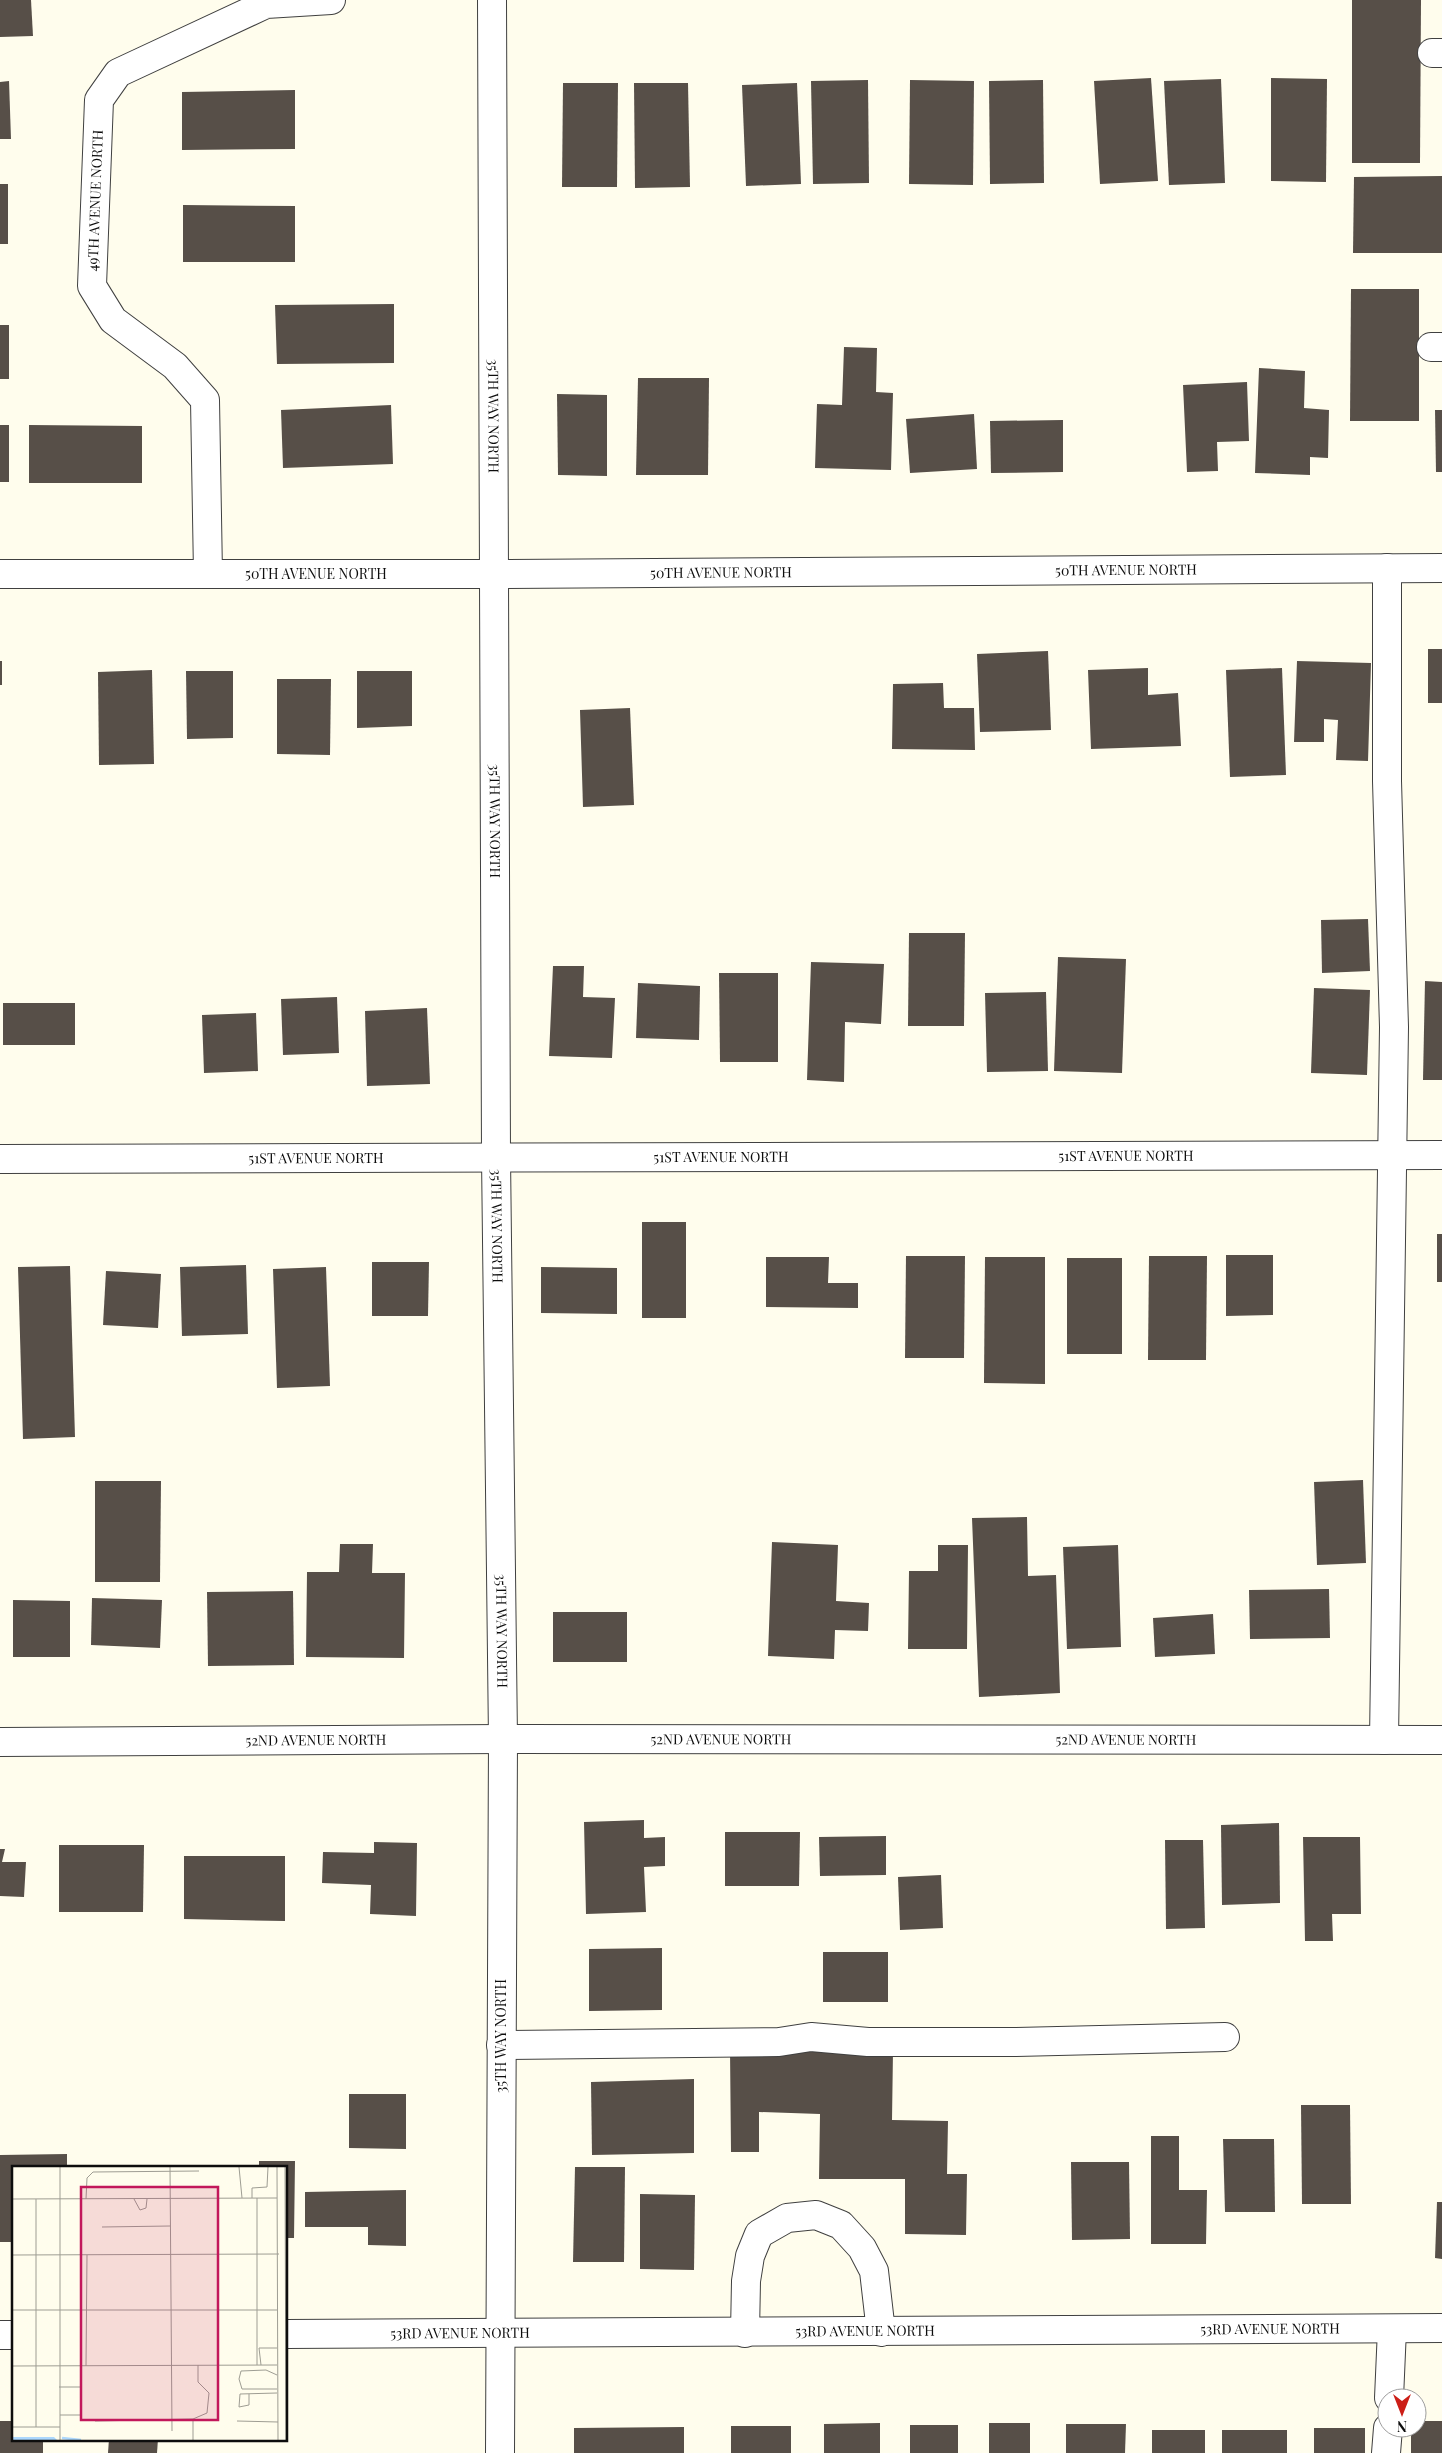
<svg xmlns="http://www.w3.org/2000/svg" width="1442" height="2453" font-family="'Playfair Display',serif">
	<rect width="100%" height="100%" fill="#fffded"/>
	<g fill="#574f48">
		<path d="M0,0H31L33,36L0,37Z"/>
		<path d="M1352,0H1421L1420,163H1352Z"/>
		<path d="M1151,78L1158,181L1100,184L1094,81Z"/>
		<path d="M1271,78L1327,79L1326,182L1271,181Z"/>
		<path d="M1221,79L1225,183L1169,185L1164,81Z"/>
		<path d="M868,80L869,183L813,184L811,81Z"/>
		<path d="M910,80L974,81L973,185L909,184Z"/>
		<path d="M1043,80L1044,183L990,184L989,81Z"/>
		<path d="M9,81L11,139H0V82Z"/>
		<path d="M563,83H618L617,187H562Z"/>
		<path d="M634,83H688L690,187L635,188Z"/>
		<path d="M797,83L801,184L746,186L742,85Z"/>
		<path d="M295,90V149L182,150V92Z"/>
		<path d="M1442,176V253H1353L1354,177Z"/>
		<rect x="0" y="184" width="8" height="60"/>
		<path d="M183,205L295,206V262H183Z"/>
		<path d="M1351,289H1419V421H1350Z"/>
		<path d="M394,304V363L277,364L275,305Z"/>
		<rect x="0" y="325" width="9" height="54"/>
		<path d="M844,347L877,348L876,392L893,393L891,470L815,468L817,404L842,405Z"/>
		<path d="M1259,368L1305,371L1304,408L1329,410L1328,458L1310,457V475L1255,473Z"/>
		<path d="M638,378H709L708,475H636Z"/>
		<path d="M1247,382L1249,441L1217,442L1218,471L1187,472L1183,385Z"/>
		<path d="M557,394L607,395V476L558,475Z"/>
		<path d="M391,405L393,464L283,468L281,410Z"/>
		<path d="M1435,410H1442V472H1436Z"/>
		<path d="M974,414L977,469L910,473L906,419Z"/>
		<path d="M1063,420V472L991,473L990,421Z"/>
		<rect x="0" y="425" width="9" height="57"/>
		<path d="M29,425L142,426V483H29Z"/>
		<rect x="1428" y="649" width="14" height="54"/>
		<path d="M1048,651L1051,730L980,732L977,654Z"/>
		<rect x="0" y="661" width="2" height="24"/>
		<path d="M1297,661L1371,663L1368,761L1336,760L1338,720L1324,719V742H1294Z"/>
		<path d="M1148,668V695L1178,693L1181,746L1091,749L1088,670Z"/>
		<path d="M1282,668L1286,775L1230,777L1226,670Z"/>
		<path d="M152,670L154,764L99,765L98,672Z"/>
		<path d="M186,671H233V738L187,739Z"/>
		<path d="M357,671H412V726L357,728Z"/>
		<path d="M277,679H331L330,755L277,754Z"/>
		<path d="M943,683L944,708H974L975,750L892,749L893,684Z"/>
		<path d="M630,708L634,805L583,807L580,710Z"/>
		<path d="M1368,919L1370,971L1322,973L1321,920Z"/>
		<path d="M909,933H965L964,1026H908Z"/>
		<path d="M1058,957L1126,959L1122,1073L1054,1071Z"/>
		<path d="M811,962L884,964L881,1024L845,1022L844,1082L807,1080Z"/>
		<path d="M553,966H584L583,997L615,998L612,1058L549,1056Z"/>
		<path d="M719,973H778V1062H720Z"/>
		<path d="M1425,981L1442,982V1080H1423Z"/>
		<path d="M638,983L700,986L699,1040L636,1038Z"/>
		<path d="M1314,988L1370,990L1367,1075L1311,1073Z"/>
		<path d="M1046,992L1048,1071L987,1072L985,993Z"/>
		<path d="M337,997L339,1053L283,1055L281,999Z"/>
		<rect x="3" y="1003" width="72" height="42"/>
		<path d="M427,1008L430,1084L367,1086L365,1011Z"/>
		<path d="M256,1013L258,1071L204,1073L202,1015Z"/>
		<rect x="642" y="1222" width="44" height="96"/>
		<rect x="1437" y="1234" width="5" height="48"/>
		<path d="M1226,1255H1273V1315L1226,1316Z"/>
		<path d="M906,1256H965L964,1358H905Z"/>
		<path d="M1149,1256H1207L1206,1360H1148Z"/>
		<path d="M766,1257H829L828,1283H858V1308L766,1307Z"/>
		<path d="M985,1257H1045V1384L984,1383Z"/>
		<rect x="1067" y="1258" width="55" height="96"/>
		<path d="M372,1262H429L428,1316H372Z"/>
		<path d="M246,1265L248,1334L182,1336L180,1267Z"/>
		<path d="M70,1266L75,1437L23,1439L18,1267Z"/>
		<path d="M326,1267L330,1386L277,1388L273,1269Z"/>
		<path d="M541,1267L617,1268V1314L541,1313Z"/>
		<path d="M106,1271L161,1274L158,1328L103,1325Z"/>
		<path d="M1363,1480L1366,1563L1317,1565L1314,1482Z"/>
		<path d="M95,1481H161L160,1582H95Z"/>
		<path d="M1027,1517L1028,1576L1056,1575L1060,1693L979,1697L972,1518Z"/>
		<path d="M772,1542L838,1545L836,1601L869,1603L868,1631L835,1630L834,1659L768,1656Z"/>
		<path d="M340,1544H373L372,1573H405L404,1658L306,1657L307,1572H339Z"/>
		<path d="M938,1545H968L967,1649H908L909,1571H938Z"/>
		<path d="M1118,1545L1121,1647L1067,1649L1063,1547Z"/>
		<path d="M1329,1589L1330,1638L1250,1639L1249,1590Z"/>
		<path d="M293,1591L294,1665L208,1666L207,1592Z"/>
		<path d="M92,1598L162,1600L160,1648L91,1645Z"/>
		<path d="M13,1600L70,1601V1657H13Z"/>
		<rect x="553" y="1612" width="74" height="50"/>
		<path d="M1213,1614L1215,1654L1155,1657L1153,1618Z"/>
		<path d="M644,1820V1838L665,1837V1866L644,1867L646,1912L586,1914L584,1822Z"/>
		<path d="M1279,1823L1280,1903L1222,1905L1221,1825Z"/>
		<path d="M725,1832H800L799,1886H725Z"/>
		<path d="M886,1836V1875L820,1876L819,1837Z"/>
		<path d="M1303,1837H1360L1361,1914H1332L1333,1941H1305Z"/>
		<path d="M1165,1840H1203L1205,1928L1166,1929Z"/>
		<path d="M374,1842L417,1843L416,1916L370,1914L371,1885L322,1883L323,1852L374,1853Z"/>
		<path d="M59,1845H144L143,1912H59Z"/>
		<path d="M0,1849H5L2,1862H26L24,1897L0,1896Z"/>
		<path d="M184,1856H285V1921L184,1919Z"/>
		<path d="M941,1875L943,1928L900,1930L898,1877Z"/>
		<path d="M662,1948V2010L589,2011V1949Z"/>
		<rect x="823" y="1952" width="65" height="50"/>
		<path d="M730,2049L893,2051L892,2120L948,2121L947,2174H967L966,2235L905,2234V2179H819L820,2114L759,2112V2152H731Z"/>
		<path d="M694,2079V2153L592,2155L591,2082Z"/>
		<path d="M349,2094H406V2149L349,2148Z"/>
		<path d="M1301,2105H1350L1351,2204H1302Z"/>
		<path d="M1151,2136H1179V2190H1207L1206,2244H1151Z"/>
		<path d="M1223,2139H1274L1275,2212H1225Z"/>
		<path d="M67,2154V2167H14V2242H0V2155Z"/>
		<path d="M259,2161H295L294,2238H286V2167H259Z"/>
		<path d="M1071,2162H1129L1130,2239L1072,2240Z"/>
		<path d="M575,2167H625L624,2262H573Z"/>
		<path d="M406,2190V2246L368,2245V2227H305V2192Z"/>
		<path d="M640,2194L695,2195L694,2270L640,2269Z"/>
		<path d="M1437,2202H1442V2259L1435,2258Z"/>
		<path d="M0,2421H14V2439H43V2453H0Z"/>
		<path d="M1417,2421H1442V2453H1411V2428H1417Z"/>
		<path d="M880,2423V2453H824V2424Z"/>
		<rect x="989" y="2423" width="41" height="30"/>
		<path d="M1066,2424H1126L1125,2453H1066Z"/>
		<rect x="910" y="2425" width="48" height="28"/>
		<rect x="731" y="2426" width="60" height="27"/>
		<path d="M684,2427V2453H574V2428Z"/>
		<rect x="1314" y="2428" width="51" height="25"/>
		<rect x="1152" y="2430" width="53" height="23"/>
		<rect x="1222" y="2430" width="65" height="23"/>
		<path d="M109,2439H158L157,2453H108Z"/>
	</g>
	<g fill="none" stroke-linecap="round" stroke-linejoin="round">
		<g stroke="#404040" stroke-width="30">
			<g id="minor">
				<path id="s1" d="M492,0L496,1157L503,1739L500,2453"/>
				<path d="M1432,53H1442"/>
				<path d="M1431,347H1442"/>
				<path id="s2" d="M0,574H495L1442,568"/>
				<path id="s3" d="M208,574L205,400L175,366L113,320L92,286L99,100L118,73L266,4L331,0"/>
				<path id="s4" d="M0,1159L1442,1155"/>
				<path d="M1384,1740L1394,1027L1387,781V568"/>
				<path id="s5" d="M0,1742L503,1739L1442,1740"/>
				<path d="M501,2045L779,2042L811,2037L868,2042H1016L1225,2037"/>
				<path d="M745,2333L746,2281L750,2256L759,2234L787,2218L816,2215L841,2225L862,2248L874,2271L881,2332"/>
				<path id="s6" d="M286,2334L1442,2328"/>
				<path d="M0,2335H14"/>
				<path d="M1389,2398L1392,2329"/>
				<path d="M1386,2453L1388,2428"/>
			</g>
		</g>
		<use href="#minor" stroke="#fff" stroke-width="28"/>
	</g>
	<g text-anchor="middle" stroke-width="5" stroke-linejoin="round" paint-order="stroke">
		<g font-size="14" fill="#0d0d0d" stroke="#fff">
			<text dy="5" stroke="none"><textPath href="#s3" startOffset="422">49TH AVENUE NORTH</textPath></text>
			<text dy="5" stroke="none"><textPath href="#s1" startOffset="416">35TH WAY NORTH</textPath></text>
			<text dy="5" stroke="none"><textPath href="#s2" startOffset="1126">50TH AVENUE NORTH</textPath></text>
			<text dy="5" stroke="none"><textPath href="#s2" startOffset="721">50TH AVENUE NORTH</textPath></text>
			<text dy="5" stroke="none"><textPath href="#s2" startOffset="316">50TH AVENUE NORTH</textPath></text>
			<text dy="5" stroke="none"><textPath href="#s1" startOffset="821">35TH WAY NORTH</textPath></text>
			<text dy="5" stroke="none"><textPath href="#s4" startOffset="1126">51ST AVENUE NORTH</textPath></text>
			<text dy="5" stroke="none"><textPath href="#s4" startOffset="721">51ST AVENUE NORTH</textPath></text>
			<text dy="5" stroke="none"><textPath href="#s4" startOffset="316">51ST AVENUE NORTH</textPath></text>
			<text dy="5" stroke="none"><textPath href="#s1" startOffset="1226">35TH WAY NORTH</textPath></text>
			<text dy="5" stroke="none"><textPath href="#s1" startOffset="1631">35TH WAY NORTH</textPath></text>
			<text dy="5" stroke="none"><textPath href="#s5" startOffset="721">52ND AVENUE NORTH</textPath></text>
			<text dy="5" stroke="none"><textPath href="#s5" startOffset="316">52ND AVENUE NORTH</textPath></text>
			<text dy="5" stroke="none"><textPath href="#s5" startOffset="1126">52ND AVENUE NORTH</textPath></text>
			<text transform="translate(501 2036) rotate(-90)" y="5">35TH WAY NORTH</text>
			<text dy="5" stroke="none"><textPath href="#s6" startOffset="984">53RD AVENUE NORTH</textPath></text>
			<text dy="5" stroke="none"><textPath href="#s6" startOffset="579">53RD AVENUE NORTH</textPath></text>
			<text dy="5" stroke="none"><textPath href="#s6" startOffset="174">53RD AVENUE NORTH</textPath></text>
		</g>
	</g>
	<g transform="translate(12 2166)">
		<rect width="275" height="275" fill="#fffded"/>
		<path d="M0,271H42L45,274H0Z" fill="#acd7fd"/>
		<path fill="none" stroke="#acd7fd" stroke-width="2.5" d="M50,272L69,274"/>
		<path fill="none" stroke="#9e9d93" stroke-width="1" d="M158,1L160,265M227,1L230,32M265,1L266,274M273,1L274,274M240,32V22L255,21L256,1M0,33L265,32M74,33L75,12L81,6L187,5M122,33L128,44L134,42L135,33M90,61L158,60M0,89L267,88M0,144H265M245,199V32M249,199L247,182H265M0,200L265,199M74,200L75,89M265,209L254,204L229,205L227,213L230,223H265M47,221H70M237,228V239L227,241L228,228L265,227M48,249H70M181,253V274M83,255L181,253L195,247L197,227L186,216V199M225,255L266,256M0,261H48M24,261V33M48,274V1"/>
		<path fill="#c2185b" fill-opacity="0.15" stroke="#c2185b" stroke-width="2.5" d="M69,21H206V254H69Z"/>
		<rect width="275" height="275" fill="none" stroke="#0d0d0d" stroke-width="2.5"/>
	</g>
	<g transform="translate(1402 2413) rotate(180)"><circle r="24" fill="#ffffff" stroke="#9e9e9e"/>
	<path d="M0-4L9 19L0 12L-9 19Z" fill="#cc1e17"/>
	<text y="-8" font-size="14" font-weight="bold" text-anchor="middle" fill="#0d0d0d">N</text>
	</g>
</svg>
